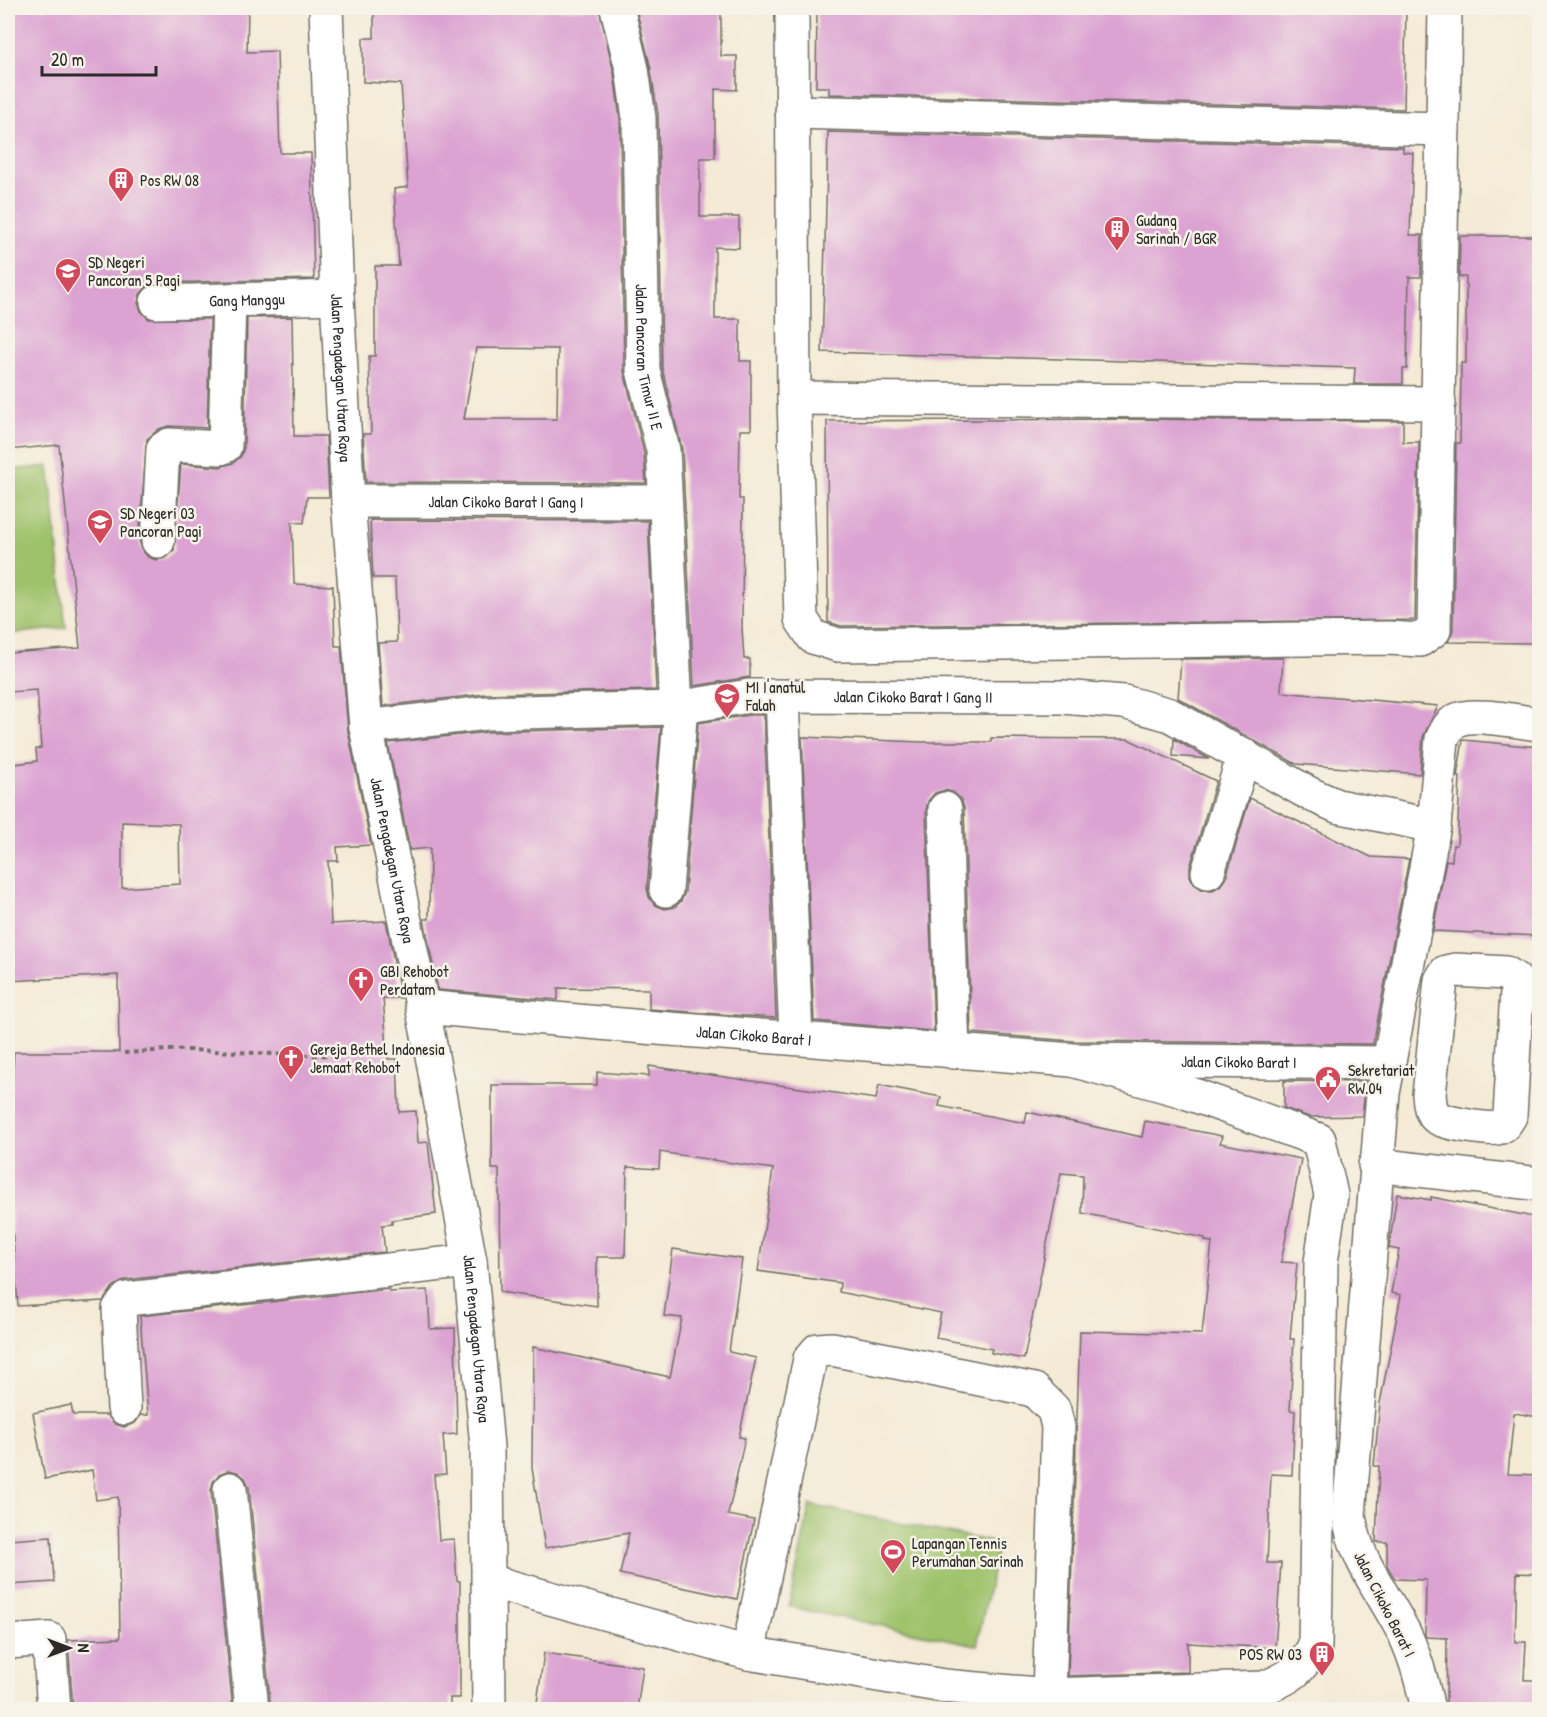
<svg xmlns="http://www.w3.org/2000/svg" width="1547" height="1717" font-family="'Patrick Hand',sans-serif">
	<rect width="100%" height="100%" fill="#f7f3e8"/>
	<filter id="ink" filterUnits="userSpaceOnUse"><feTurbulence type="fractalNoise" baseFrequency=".0167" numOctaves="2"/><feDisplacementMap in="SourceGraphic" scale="12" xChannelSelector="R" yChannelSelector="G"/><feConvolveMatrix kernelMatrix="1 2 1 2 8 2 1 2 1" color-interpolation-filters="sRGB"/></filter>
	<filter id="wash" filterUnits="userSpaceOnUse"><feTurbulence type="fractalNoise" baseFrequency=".008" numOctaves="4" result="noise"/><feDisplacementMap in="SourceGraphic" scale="24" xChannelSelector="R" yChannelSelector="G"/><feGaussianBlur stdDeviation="1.35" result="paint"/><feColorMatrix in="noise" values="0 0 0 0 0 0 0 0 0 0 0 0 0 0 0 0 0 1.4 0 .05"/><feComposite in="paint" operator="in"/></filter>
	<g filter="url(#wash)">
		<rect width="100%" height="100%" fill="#f4ead5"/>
		<g fill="#9ec26b" stroke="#64764b" stroke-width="1.5">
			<path d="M49,466L66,628L8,634V470Z"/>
			<path d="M810,1505L998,1543L977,1645L789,1607Z"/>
		</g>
		<g id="blocks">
			<g fill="#dba2d2" fill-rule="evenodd">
				<path d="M8,8H248L247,52L277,51L280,153H311L314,279L156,283L147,286L140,294L138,303L141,311L149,319H210L207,428L169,426L159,429L147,439L139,540L142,550L148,557L156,560L166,558L174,551L181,464L220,467L233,463L241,456L244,447L247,318L292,317L294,436H326L329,497H307L304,523L292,522L294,584L333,586L335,646H341L348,731L371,845L337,847L338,861H328L331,924L386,921L401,998H383L388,1059H397L399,1112L416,1111L418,1143L428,1142L436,1214L392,1220V1224L382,1225L385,1252L125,1280L113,1287L103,1301L18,1306L11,1211H8V1091H12L14,1052H119L118,975L8,981V765L37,761L36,749L41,748L37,690L8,692V653L80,648L59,445L8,450ZM122,822L179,824L180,884L122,888Z"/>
				<path d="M374,8H495V11L599,8L614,73L620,119L624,371L644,453L646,483L366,482L363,434H371L369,356H375V266H399L394,189L408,187L401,84L363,82V38H374ZM476,348L558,349L557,419H464Z"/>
				<path d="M636,8H721V56H737V90L715,89V158H700V217H739V248L715,247V319H740V361H751V430H740L739,499H743L742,628L744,659H750V677L694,686L682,449L662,368L658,115L650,65Z"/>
				<path d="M817,8H1406L1404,109L829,94V87H816Z"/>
				<path d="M828,132L1403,147V152L1413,153L1410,235H1422L1421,277H1409L1407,369H1403V384H1354L1355,368L822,352Z"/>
				<path d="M1460,236H1539V643L1448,642L1453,630L1456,443H1460L1461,363H1466V277H1459Z"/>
				<path d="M1119,419L1403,421V442H1419L1415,620L841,626L828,622L827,421Z"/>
				<path d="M370,520L648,521L656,690L485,694L383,706L378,643L397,642L395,578H373Z"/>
				<path d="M1283,658L1281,692L1438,706L1423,737L1420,774L1296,764L1178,698L1181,659Z"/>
				<path d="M750,715H764L776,1018L649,1009V989L558,988V1000L438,990L424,919H429L430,848L410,850L388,743L487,732L661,727L647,888L649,897L655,905L665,909L675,907L681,901L685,892L698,723Z"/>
				<path d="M802,737L920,742H991V738L1128,739L1216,781L1190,867V876L1194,884L1203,890H1213L1220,886L1226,878L1250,798L1371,857L1409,859L1373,1044L1073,1041L971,1033L964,808L961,799L953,792L945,790L935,793L928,801L926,810L934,1031L814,1021Z"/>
				<path d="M1174,739L1209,759L1173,756Z"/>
				<path d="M1463,740L1539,747V936L1433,931L1446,860L1452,861L1453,845H1457L1460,777H1457Z"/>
				<path d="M649,1066L876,1099L879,1085L941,1097L939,1106L1025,1123L1027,1112L1142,1137L1145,1121L1222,1136L1220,1143L1301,1159L1281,1262L1297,1263L1290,1339H1294L1290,1410L1295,1411L1292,1475L1271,1474L1267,1563H1281L1275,1648L1188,1643V1672L1068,1676L1080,1331L1202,1334L1212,1242L1205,1241V1238L1082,1213L1083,1175L1061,1173L1024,1359L991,1353L992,1349L936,1338L941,1313L839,1292L840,1283L758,1271L773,1169L660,1152L659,1169L627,1167L625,1257H597V1306L500,1292L499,1169H492V1085H597V1072L649,1076Z"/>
				<path d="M1284,1081L1366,1082L1362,1116L1309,1117L1284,1108Z"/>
				<path d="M1397,1194L1431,1200V1197L1539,1218V1417L1514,1413L1508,1474L1539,1475V1574L1517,1573L1515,1642H1526L1524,1680H1539V1710H1446L1447,1638L1426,1637L1425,1634L1426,1580L1395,1579L1387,1565V1542H1376L1379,1466H1374L1380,1403L1401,1295L1391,1293L1399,1250L1389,1248Z"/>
				<path d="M673,1249L742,1259L729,1352L756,1358L739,1437L745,1438L728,1515L754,1520L737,1599L620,1574L629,1533L545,1548L532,1468L533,1347L670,1377L682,1318L664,1316Z"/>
				<path d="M389,1289V1292L428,1290L430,1329L455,1328L457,1434L443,1435L446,1474L434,1475L439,1540L454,1539L457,1581H460V1698H450V1710H271L249,1487L245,1478L237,1472L229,1470L219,1474L213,1482L211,1491L233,1710H73L68,1640L120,1638L118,1497L96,1500L92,1470L45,1479L33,1413L71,1405L73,1415H107L115,1424L124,1427L135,1423L141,1415H148L140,1316Z"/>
				<path d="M51,1537L54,1582L8,1585V1540Z"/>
				<path d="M544,1653L643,1667L637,1710H536Z"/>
			</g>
		</g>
	</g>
	<g filter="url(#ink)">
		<use href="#blocks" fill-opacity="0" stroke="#716e66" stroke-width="1.5"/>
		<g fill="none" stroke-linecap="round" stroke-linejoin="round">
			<g stroke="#716e66" stroke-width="36">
				<g id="minor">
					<path id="s1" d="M326,8L337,297L348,501L366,727L430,1045L470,1261L487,1447L489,1710"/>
					<path id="s2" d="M617,8L632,69L639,118L643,370L663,450L676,708"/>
					<path d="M792,8L794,398L801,619L813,637L838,645L1389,638L1420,640L1434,630L1445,8"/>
					<path d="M792,112L1443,129"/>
					<path id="s3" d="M157,302L337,297"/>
					<path d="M794,398L1439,403"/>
					<path id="s4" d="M348,501L665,502"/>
					<path d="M158,541L163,449L169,445L221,448L225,446L229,301"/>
					<path d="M782,697L796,1038"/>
					<path id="s5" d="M366,727L486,713L676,708L749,696L1063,697L1124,702L1170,715L1310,794L1337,806L1434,826"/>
					<path d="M945,809L953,1052"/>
					<path d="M1208,872L1244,755"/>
					<path d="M666,890L681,707"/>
					<path d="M1455,970L1506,973L1515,979L1517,991L1510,1116C1507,1121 1504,1127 1497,1128C1487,1130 1443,1123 1436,1117C1430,1112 1430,1102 1429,1095L1441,980L1446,972Z"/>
					<path id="s6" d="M423,1007L644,1027L1072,1060L1389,1063"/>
					<path d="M1375,1165L1540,1184"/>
					<path d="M124,1408L119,1309L127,1299L470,1261"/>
					<path d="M230,1489L252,1710"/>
					<path d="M489,1581L748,1653L944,1686L1049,1695L1264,1688C1291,1677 1300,1671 1315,1646L1321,1262L1331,1195L1319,1140L1180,1090L1072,1060"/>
					<path d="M8,1642L49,1639L54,1710"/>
					<path d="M748,1653L810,1359L818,1350L832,1349L1034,1390L1054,1410L1058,1427L1049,1695"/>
					<path d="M1428,1710C1423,1685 1416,1658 1405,1635C1385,1594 1355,1561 1349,1515L1383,1093L1434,826L1442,739C1446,731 1449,724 1457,720C1472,712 1521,722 1540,724"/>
				</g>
			</g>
			<path stroke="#716e66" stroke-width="4" stroke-dasharray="4.5 4.5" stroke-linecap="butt" d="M124,1053C146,1052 167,1049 188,1050C259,1052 323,1060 394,1051"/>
			<use href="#minor" stroke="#fff" stroke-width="33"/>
		</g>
	</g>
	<defs>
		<g id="building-pin" transform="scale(1.35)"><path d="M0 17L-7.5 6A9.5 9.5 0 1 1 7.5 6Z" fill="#d1495b" stroke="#f7f3e8"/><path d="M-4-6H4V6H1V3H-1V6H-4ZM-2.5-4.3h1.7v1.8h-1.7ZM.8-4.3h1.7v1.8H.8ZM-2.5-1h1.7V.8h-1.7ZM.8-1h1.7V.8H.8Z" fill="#fff"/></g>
		<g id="school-pin" transform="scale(1.35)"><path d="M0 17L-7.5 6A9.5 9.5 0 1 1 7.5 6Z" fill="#d1495b" stroke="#f7f3e8"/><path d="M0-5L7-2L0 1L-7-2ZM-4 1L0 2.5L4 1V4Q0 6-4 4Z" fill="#fff"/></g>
		<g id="church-pin" transform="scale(1.35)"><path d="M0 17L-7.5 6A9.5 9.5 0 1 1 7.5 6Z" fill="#d1495b" stroke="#f7f3e8"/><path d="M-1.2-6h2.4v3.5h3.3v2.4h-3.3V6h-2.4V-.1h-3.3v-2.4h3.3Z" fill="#fff"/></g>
		<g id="civic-pin" transform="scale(1.35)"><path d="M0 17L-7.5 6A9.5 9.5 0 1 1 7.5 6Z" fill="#d1495b" stroke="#f7f3e8"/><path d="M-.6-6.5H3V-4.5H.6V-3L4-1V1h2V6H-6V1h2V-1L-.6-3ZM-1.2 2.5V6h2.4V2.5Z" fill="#fff"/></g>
		<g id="stadium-pin" transform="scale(1.35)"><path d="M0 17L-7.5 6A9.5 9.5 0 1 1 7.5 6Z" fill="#d1495b" stroke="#f7f3e8"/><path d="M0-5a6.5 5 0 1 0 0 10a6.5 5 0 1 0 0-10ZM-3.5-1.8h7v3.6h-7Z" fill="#fff"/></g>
	</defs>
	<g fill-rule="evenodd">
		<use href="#building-pin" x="121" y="180"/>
		<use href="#building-pin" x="1117" y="229"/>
		<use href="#school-pin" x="68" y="271"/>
		<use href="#school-pin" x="100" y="522"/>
		<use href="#school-pin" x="727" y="696"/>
		<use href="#church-pin" x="361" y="980"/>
		<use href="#church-pin" x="291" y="1058"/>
		<use href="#civic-pin" x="1328" y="1079"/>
		<use href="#stadium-pin" x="893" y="1552"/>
		<use href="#building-pin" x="1322" y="1654"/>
	</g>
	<g text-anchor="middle" stroke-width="5" stroke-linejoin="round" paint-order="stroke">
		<g font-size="16" fill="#2b2b2b" stroke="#f7f3e8" text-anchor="start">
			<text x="140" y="186">Pos RW 08</text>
			<text x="1136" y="226">Gudang<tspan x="1136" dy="18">Sarinah / BGR</tspan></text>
			<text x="88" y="268">SD Negeri<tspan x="88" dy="18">Pancoran 5 Pagi</tspan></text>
			<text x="120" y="519">SD Negeri 03<tspan x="120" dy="18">Pancoran Pagi</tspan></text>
			<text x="746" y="693">MI I'anatul<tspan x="746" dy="18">Falah</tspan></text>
			<text x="380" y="977">GBI Rehobot<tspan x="380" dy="18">Perdatam</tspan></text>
			<text x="310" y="1055">Gereja Bethel Indonesia<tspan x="310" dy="18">Jemaat Rehobot</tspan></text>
			<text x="1348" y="1076">Sekretariat<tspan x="1348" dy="18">RW.04</tspan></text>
			<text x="912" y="1549">Lapangan Tennis<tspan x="912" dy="18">Perumahan Sarinah</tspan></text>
			<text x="1302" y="1660" text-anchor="end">POS RW 03</text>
		</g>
		<g font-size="16" fill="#2b2b2b" stroke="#f7f3e8">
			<text dy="6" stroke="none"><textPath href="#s3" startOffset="90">Gang Manggu</textPath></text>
			<text dy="6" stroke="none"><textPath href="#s2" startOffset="352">Jalan Pancoran Timur II E</textPath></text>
			<text dy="6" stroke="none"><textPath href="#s1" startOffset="370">Jalan Pengadegan Utara Raya</textPath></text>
			<text dy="6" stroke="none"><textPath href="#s4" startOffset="158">Jalan Cikoko Barat I Gang I</textPath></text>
			<text dy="6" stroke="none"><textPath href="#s5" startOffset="549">Jalan Cikoko Barat I Gang II</textPath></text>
			<text dy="6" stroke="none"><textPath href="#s1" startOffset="856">Jalan Pengadegan Utara Raya</textPath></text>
			<text dy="6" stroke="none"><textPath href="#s6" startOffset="332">Jalan Cikoko Barat I</textPath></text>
			<text dy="6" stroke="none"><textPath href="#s6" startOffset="818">Jalan Cikoko Barat I</textPath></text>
			<text dy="6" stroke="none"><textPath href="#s1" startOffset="1342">Jalan Pengadegan Utara Raya</textPath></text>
			<text transform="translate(1385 1604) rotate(63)" y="6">Jalan Cikoko Barat I</text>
		</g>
	</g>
	<rect width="1547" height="1717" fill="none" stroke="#f7f3e8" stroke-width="30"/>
	<g transform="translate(69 1648) rotate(90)" stroke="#f7f3e8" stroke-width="4.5" paint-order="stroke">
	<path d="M0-4.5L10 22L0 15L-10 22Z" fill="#2b2b2b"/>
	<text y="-9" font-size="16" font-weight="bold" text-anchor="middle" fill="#2b2b2b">N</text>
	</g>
	<path d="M42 66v9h114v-9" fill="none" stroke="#2b2b2b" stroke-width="3"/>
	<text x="51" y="66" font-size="18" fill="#2b2b2b" stroke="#f7f3e8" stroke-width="4.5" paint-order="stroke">20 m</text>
</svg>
